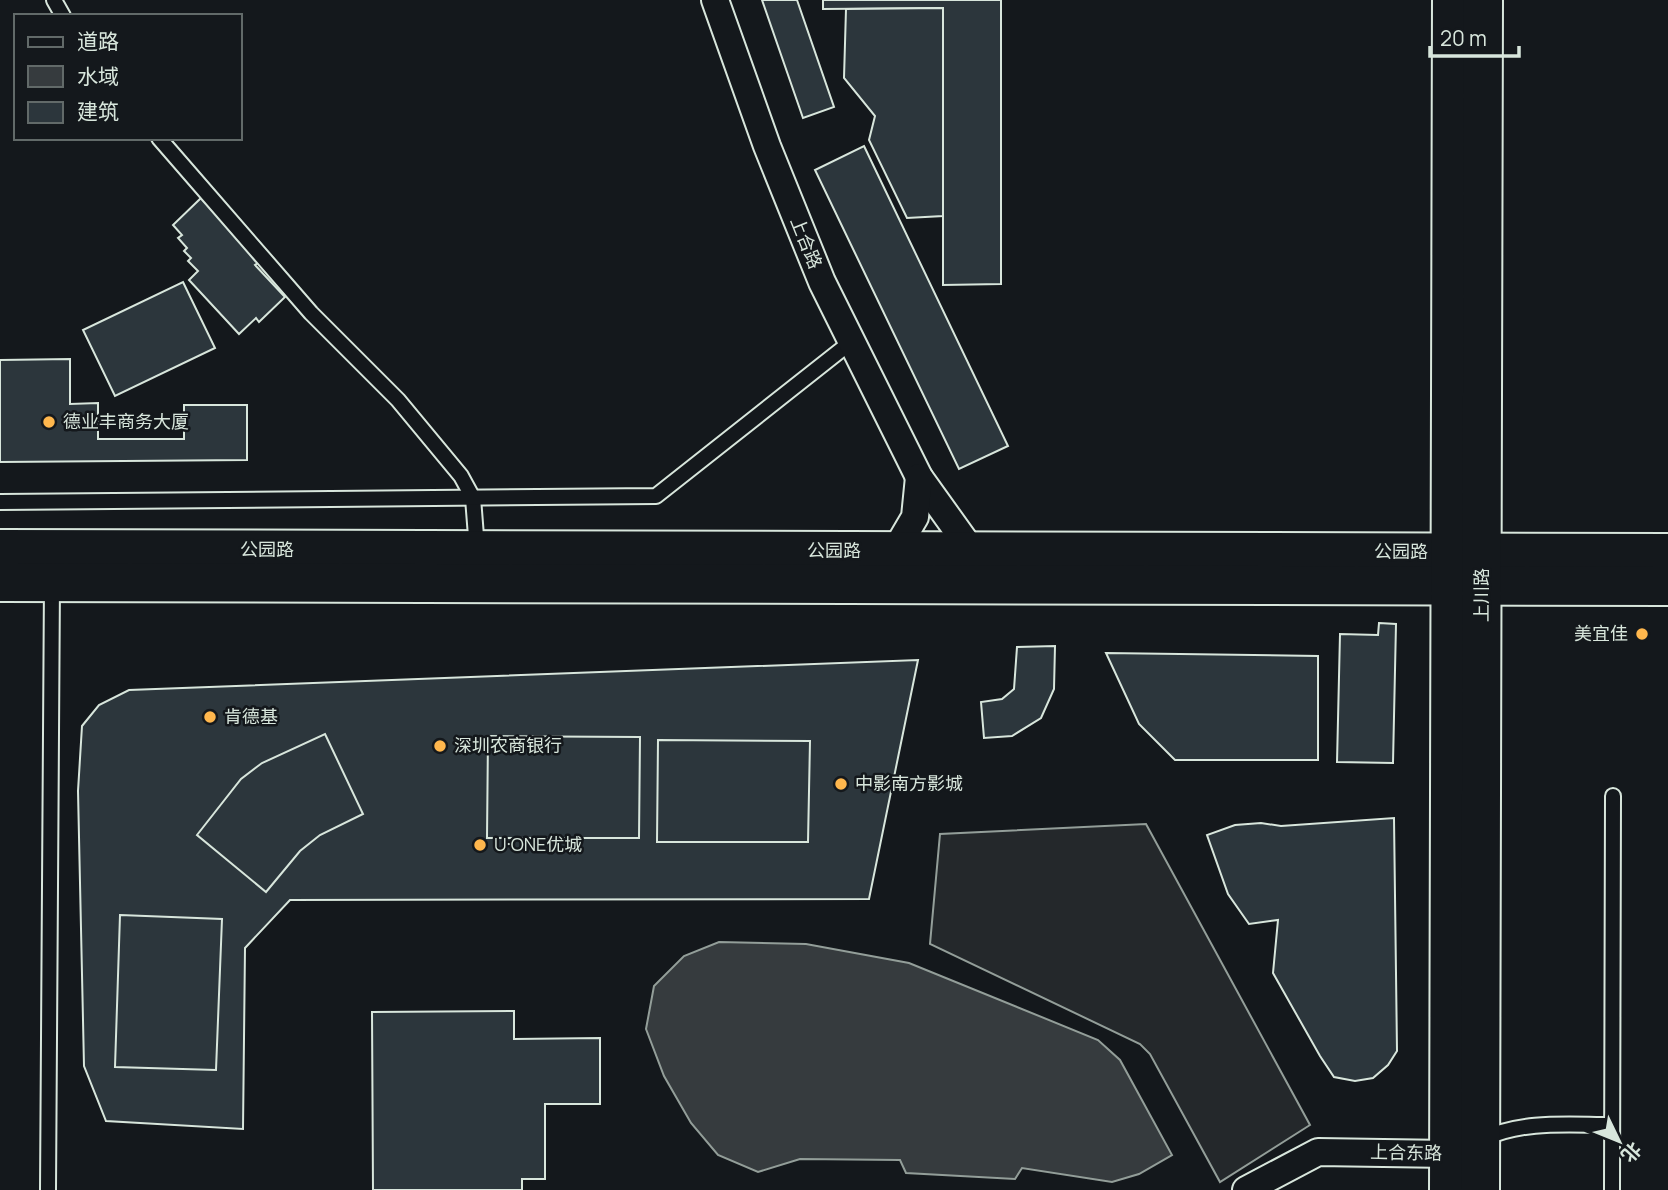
<svg xmlns="http://www.w3.org/2000/svg" width="1668" height="1190" font-family="Manrope,'Noto Sans SC',sans-serif">
	<rect width="100%" height="100%" fill="#14181c"/>
	<path fill="#24282b" stroke="#939e99" stroke-width="2" d="M1146,824L1310,1125L1220,1182L1150,1054L1140,1044L930,944L940,834Z"/>
	<path fill="#363b3e" stroke="#939e99" stroke-width="2" d="M719,942L806,944L909,963L1098,1040L1120,1060L1172,1155L1139,1174L1112,1182L1022,1168L1015,1179L906,1173L900,1160L800,1159L758,1172L718,1155L691,1123L664,1076L646,1029L654,986L684,956Z"/>
	<g fill="#2c363c" stroke="#d8e6dc" stroke-width="2">
		<path d="M762,0H797L834,107L803,118Z"/>
		<path d="M823,0H1001V284L943,285V8L823,9Z"/>
		<path d="M943,8V216L907,218L869,140L875,116L844,78L846,9Z"/>
		<path d="M864,146L1008,446L959,469L815,170Z"/>
		<path d="M201,198L259,262L255,265L285,297L259,322L256,318L239,334L189,280L198,271L188,261L191,258L184,251L187,248L178,238L182,235L173,225Z"/>
		<path d="M183,282L215,348L115,396L83,330Z"/>
		<path d="M70,359V404L98,403V439H184V405H247V460L0,462V360Z"/>
		<path d="M1379,623L1396,624L1393,763L1337,762L1340,634L1378,635Z"/>
		<path d="M1055,646L1054,689L1041,718L1012,736L984,738L981,702L1002,699L1014,689L1017,647Z"/>
		<path d="M1106,653L1318,656V760H1175L1139,724Z"/>
		<path d="M918,660L869,899L290,900L245,948L243,1129L106,1121L84,1066L78,791L82,726L99,705L129,690Z"/>
		<path d="M325,734L363,814L320,835L300,851L266,892L197,835L241,779L262,763Z"/>
		<path d="M488,736L640,737L639,838H487Z"/>
		<path d="M658,740L810,741L808,842H657Z"/>
		<path d="M1394,818L1397,1051L1388,1065L1373,1078L1355,1081L1334,1077L1320,1056L1273,973L1278,920L1249,924L1228,894L1207,835L1235,825L1261,823L1281,826Z"/>
		<path d="M120,915L222,919L216,1070L115,1067Z"/>
		<path d="M514,1011V1039L600,1038V1104H545V1179H522V1190H373L372,1012Z"/>
	</g>
	<g fill="none" stroke-linecap="round" stroke-linejoin="round">
		<g stroke="#d8e6dc" stroke-width="18">
			<g id="service">
				<path d="M54,0L63,16"/>
				<path d="M159,138L311,313L398,400L461,476L473,498L477,549"/>
				<path d="M0,502L656,496L851,342"/>
				<path d="M1483,1139C1524,1120 1568,1125 1612,1125"/>
				<path d="M48,1190L52,582"/>
				<path d="M1612,1190L1613,796"/>
			</g>
		</g>
		<g stroke="#d8e6dc" stroke-width="30">
			<g id="minor">
				<path d="M715,0L767,146L822,282L919,477L972,551"/>
				<path d="M895,551L915,517L919,477"/>
				<path d="M1246,1190L1318,1152L1449,1154L1463,1150"/>
			</g>
		</g>
		<g stroke="#d8e6dc" stroke-width="42">
			<g id="secondary">
				<path d="M0,549L1668,553"/>
				<path d="M0,582L1668,586"/>
				<path d="M1449,1190L1452,0"/>
				<path d="M1480,1190L1483,0"/>
			</g>
		</g>
		<use href="#service" stroke="#14181c" stroke-width="14"/>
		<use href="#minor" stroke="#14181c" stroke-width="26"/>
		<use href="#secondary" stroke="#14181c" stroke-width="38"/>
	</g>
	<g fill="#ffb74d" stroke="#14181c" stroke-width="2.5">
		<circle cx="49" cy="422" r="7"/>
		<circle cx="1642" cy="634" r="7"/>
		<circle cx="210" cy="717" r="7"/>
		<circle cx="440" cy="746" r="7"/>
		<circle cx="841" cy="784" r="7"/>
		<circle cx="480" cy="845" r="7"/>
	</g>
	<g text-anchor="middle" stroke-width="5" stroke-linejoin="round" paint-order="stroke">
		<g font-size="18" fill="#d8e6dc" stroke="#14181c">
			<text transform="translate(806 243) rotate(68)" y="6">上合路</text>
			<text x="267" y="556">公园路</text>
			<text x="834" y="557">公园路</text>
			<text x="1401" y="558">公园路</text>
			<text transform="translate(1482 595) rotate(-90)" y="6">上川路</text>
			<text transform="translate(1406 1153) rotate(1)" y="6">上合东路</text>
		</g>
		<g font-size="18" fill="#d8e6dc" stroke="#14181c" text-anchor="start">
			<text x="63" y="428">德业丰商务大厦</text>
			<text x="1628" y="640" text-anchor="end">美宜佳</text>
			<text x="224" y="723">肯德基</text>
			<text x="454" y="752">深圳农商银行</text>
			<text x="855" y="790">中影南方影城</text>
			<text x="494" y="851">U·ONE优城</text>
		</g>
	</g>
	<rect x="14" y="14" width="228" height="126" fill="#14181c" stroke="#626a69" stroke-width="2"/>
	<rect x="28" y="37" width="35" height="10" fill="#14181c" stroke="#626a69" stroke-width="2"/>
	<text x="77" y="49" font-size="21" fill="#d8e6dc">道路</text>
	<rect x="28" y="66" width="35" height="21" fill="#363b3e" stroke="#626a69" stroke-width="2"/>
	<text x="77" y="84" font-size="21" fill="#d8e6dc">水域</text>
	<rect x="28" y="102" width="35" height="21" fill="#2c363c" stroke="#626a69" stroke-width="2"/>
	<text x="77" y="119" font-size="21" fill="#d8e6dc">建筑</text>
	<g transform="translate(1619 1141) rotate(133)" stroke="#14181c" stroke-width="5" paint-order="stroke">
	<path d="M0-5L12 26L0 18L-12 26Z" fill="#d8e6dc"/>
	<text y="-10" font-size="19" font-weight="bold" text-anchor="middle" fill="#d8e6dc">北</text>
	</g>
	<path d="M1430 46v10h89v-10" fill="none" stroke="#d8e6dc" stroke-width="3.5"/>
	<text x="1440" y="46" font-size="21" fill="#d8e6dc" stroke="#14181c" stroke-width="5" paint-order="stroke">20 m</text>
</svg>
